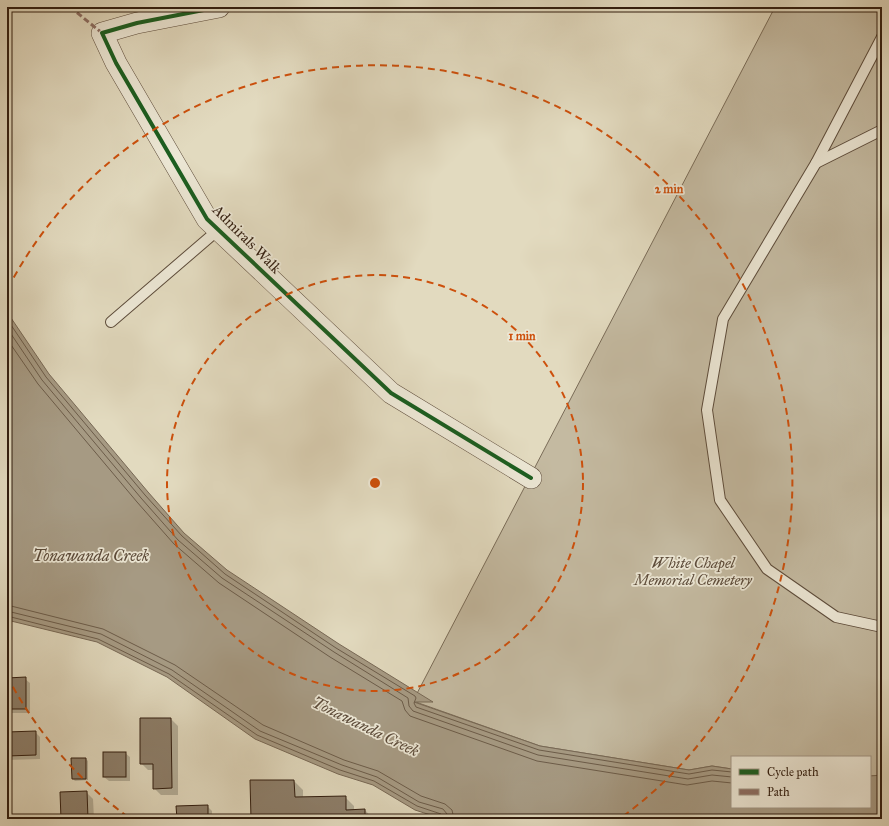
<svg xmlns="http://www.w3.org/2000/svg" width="889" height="826" font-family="'IM FELL Great Primer',serif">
	<rect width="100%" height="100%" fill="#e2dabf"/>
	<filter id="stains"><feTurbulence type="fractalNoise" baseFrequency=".005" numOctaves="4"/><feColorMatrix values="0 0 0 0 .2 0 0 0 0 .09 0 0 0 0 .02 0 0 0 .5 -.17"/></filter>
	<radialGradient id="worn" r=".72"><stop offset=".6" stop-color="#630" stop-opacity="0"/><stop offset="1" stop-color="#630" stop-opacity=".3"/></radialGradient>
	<path fill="#c4baa1" stroke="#7a6c58" d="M775,7H882V775L870,776V757H732V769L712,766L689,770L540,746L413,701Z"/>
	<path fill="#a69a83" stroke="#776855" d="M7,312L49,374L148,492L184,533L227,570L339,644L433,702H414L540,746L689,770L712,766L732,769V807H870V776L882,775V819H443L415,810L373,785L338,774L255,739L167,677L97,642L7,620Z"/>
	<g fill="#0003">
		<path d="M7,679H25L30,683V713H7Z"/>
		<path d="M171,719L178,726V795H161L154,788V770H148L141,763Z"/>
		<path d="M35,732L40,737V759L7,760V733Z"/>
		<path d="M125,753L130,757V781H109L104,777Z"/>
		<path d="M86,759L88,761V780L75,781L73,779Z"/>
		<path d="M294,781L303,790V798L345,797L354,806V811L365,810L373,819H252Z"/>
		<path d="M86,792L93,799L94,819H62Z"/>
		<path d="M207,806L212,811V819H178Z"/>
	</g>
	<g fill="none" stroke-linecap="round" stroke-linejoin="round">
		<g stroke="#6c5c49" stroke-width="1">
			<path d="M7,319L46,377L145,495L182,536L225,574L336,648L415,696L416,698L414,703L416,707L539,750L689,774L712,770L732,772"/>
			<path d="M7,328L42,380L141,498L178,540L222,578L334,652L408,698L409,706L413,711L538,755L688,779L712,775L732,777"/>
			<path d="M7,339L38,384L137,502L174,544L219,583L330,657L402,701L405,710L410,716L537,761L687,785L712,781L732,783"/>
			<path d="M7,605L103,629L175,665L263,725L344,760L378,771L421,796L445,804L452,810L454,819"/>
			<path d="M7,611L101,634L172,670L260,731L342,765L377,777L419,802L443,809L447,814L448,819"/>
			<path d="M7,616L98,639L169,674L257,735L340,770L374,781L417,806L441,814L443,819"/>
		</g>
	</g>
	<g fill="#8d7f6b" stroke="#311d0f">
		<path d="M26,677V709H7V678Z"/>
		<path d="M140,718H171L172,788L153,789V764H140Z"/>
		<path d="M36,731V755L7,756V732Z"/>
		<rect x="103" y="752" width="23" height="25"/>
		<path d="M71,758H86V779H72Z"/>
		<path d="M250,780H294L295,797L346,796V810L365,809V819H251Z"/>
		<path d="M87,791L88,819H61L60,792Z"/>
		<path d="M208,805V819H177L176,806Z"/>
		<path d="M43,815V819H7V816Z"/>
	</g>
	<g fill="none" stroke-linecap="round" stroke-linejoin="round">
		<g stroke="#5d4c3b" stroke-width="12">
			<g id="service">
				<path d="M882,37L816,163L723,319L707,410L720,500L767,569L836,617L882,627"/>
				<path d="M816,163L882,130"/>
				<path d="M111,322L218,230"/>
			</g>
		</g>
		<g stroke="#5d4c3b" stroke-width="22">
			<path id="minor" d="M219,7L137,23L102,33L116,63L207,219L391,393L531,478"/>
		</g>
		<use href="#service" stroke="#ece7d5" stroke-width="10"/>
		<use href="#minor" stroke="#ece7d5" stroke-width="21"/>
		<path stroke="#8d6e63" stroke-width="3" stroke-dasharray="6 3" stroke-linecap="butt" d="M70,7L102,33"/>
		<g stroke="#ece7d5" stroke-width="6">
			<path id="cycleway" d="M219,7L137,23L102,33L116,63L207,219L391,393L531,478"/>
		</g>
		<use href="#cycleway" stroke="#1b5e20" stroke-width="4"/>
	</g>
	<g fill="none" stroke="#cd500c" stroke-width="2" stroke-dasharray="7 5">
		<circle cx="375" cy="483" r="208"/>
		<path d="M128 817A416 416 0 0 1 8 678M8 288A416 416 0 1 1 622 817"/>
	</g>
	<g text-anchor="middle" stroke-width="3.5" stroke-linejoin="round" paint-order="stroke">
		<g font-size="15" fill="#311d0f" stroke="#ece7d5">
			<text transform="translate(247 239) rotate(45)" y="5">Admirals Walk</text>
		</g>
		<g font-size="15" font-style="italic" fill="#5d4c3b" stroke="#ece7d5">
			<text x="693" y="568">White Chapel<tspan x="693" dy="17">Memorial Cemetery</tspan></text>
		</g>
		<g font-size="16" font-style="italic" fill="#5a4938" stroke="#ece7d5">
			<text x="91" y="561">Tonawanda Creek</text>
			<text transform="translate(366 726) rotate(26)" y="6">Tonawanda Creek</text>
		</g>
	</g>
	<circle cx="375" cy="483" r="6" fill="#cd500c" stroke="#ece7d5" stroke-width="2"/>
	<g font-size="12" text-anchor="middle" font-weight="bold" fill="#cd500c" stroke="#ece7d5" stroke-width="3.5" stroke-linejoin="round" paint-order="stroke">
		<text x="669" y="193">2 min</text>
		<text x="522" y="340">1 min</text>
	</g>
	<rect width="889" height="826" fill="none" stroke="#e2dabf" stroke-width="24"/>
	<rect x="8" y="8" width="873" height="810" fill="none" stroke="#311d0f" stroke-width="2"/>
	<rect x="12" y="12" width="865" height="802" fill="none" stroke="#311d0f"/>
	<rect x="731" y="756" width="140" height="52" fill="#ece7d5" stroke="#a19686"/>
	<rect x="739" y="769" width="20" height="6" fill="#1b5e20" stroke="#a19686"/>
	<text x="767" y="776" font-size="12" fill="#311d0f">Cycle path</text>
	<rect x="739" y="789" width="20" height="6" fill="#8d6e63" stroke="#a19686"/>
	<text x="767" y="796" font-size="12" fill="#311d0f">Path</text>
	<rect width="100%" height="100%" filter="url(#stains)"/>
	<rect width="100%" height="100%" fill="url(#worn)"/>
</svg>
